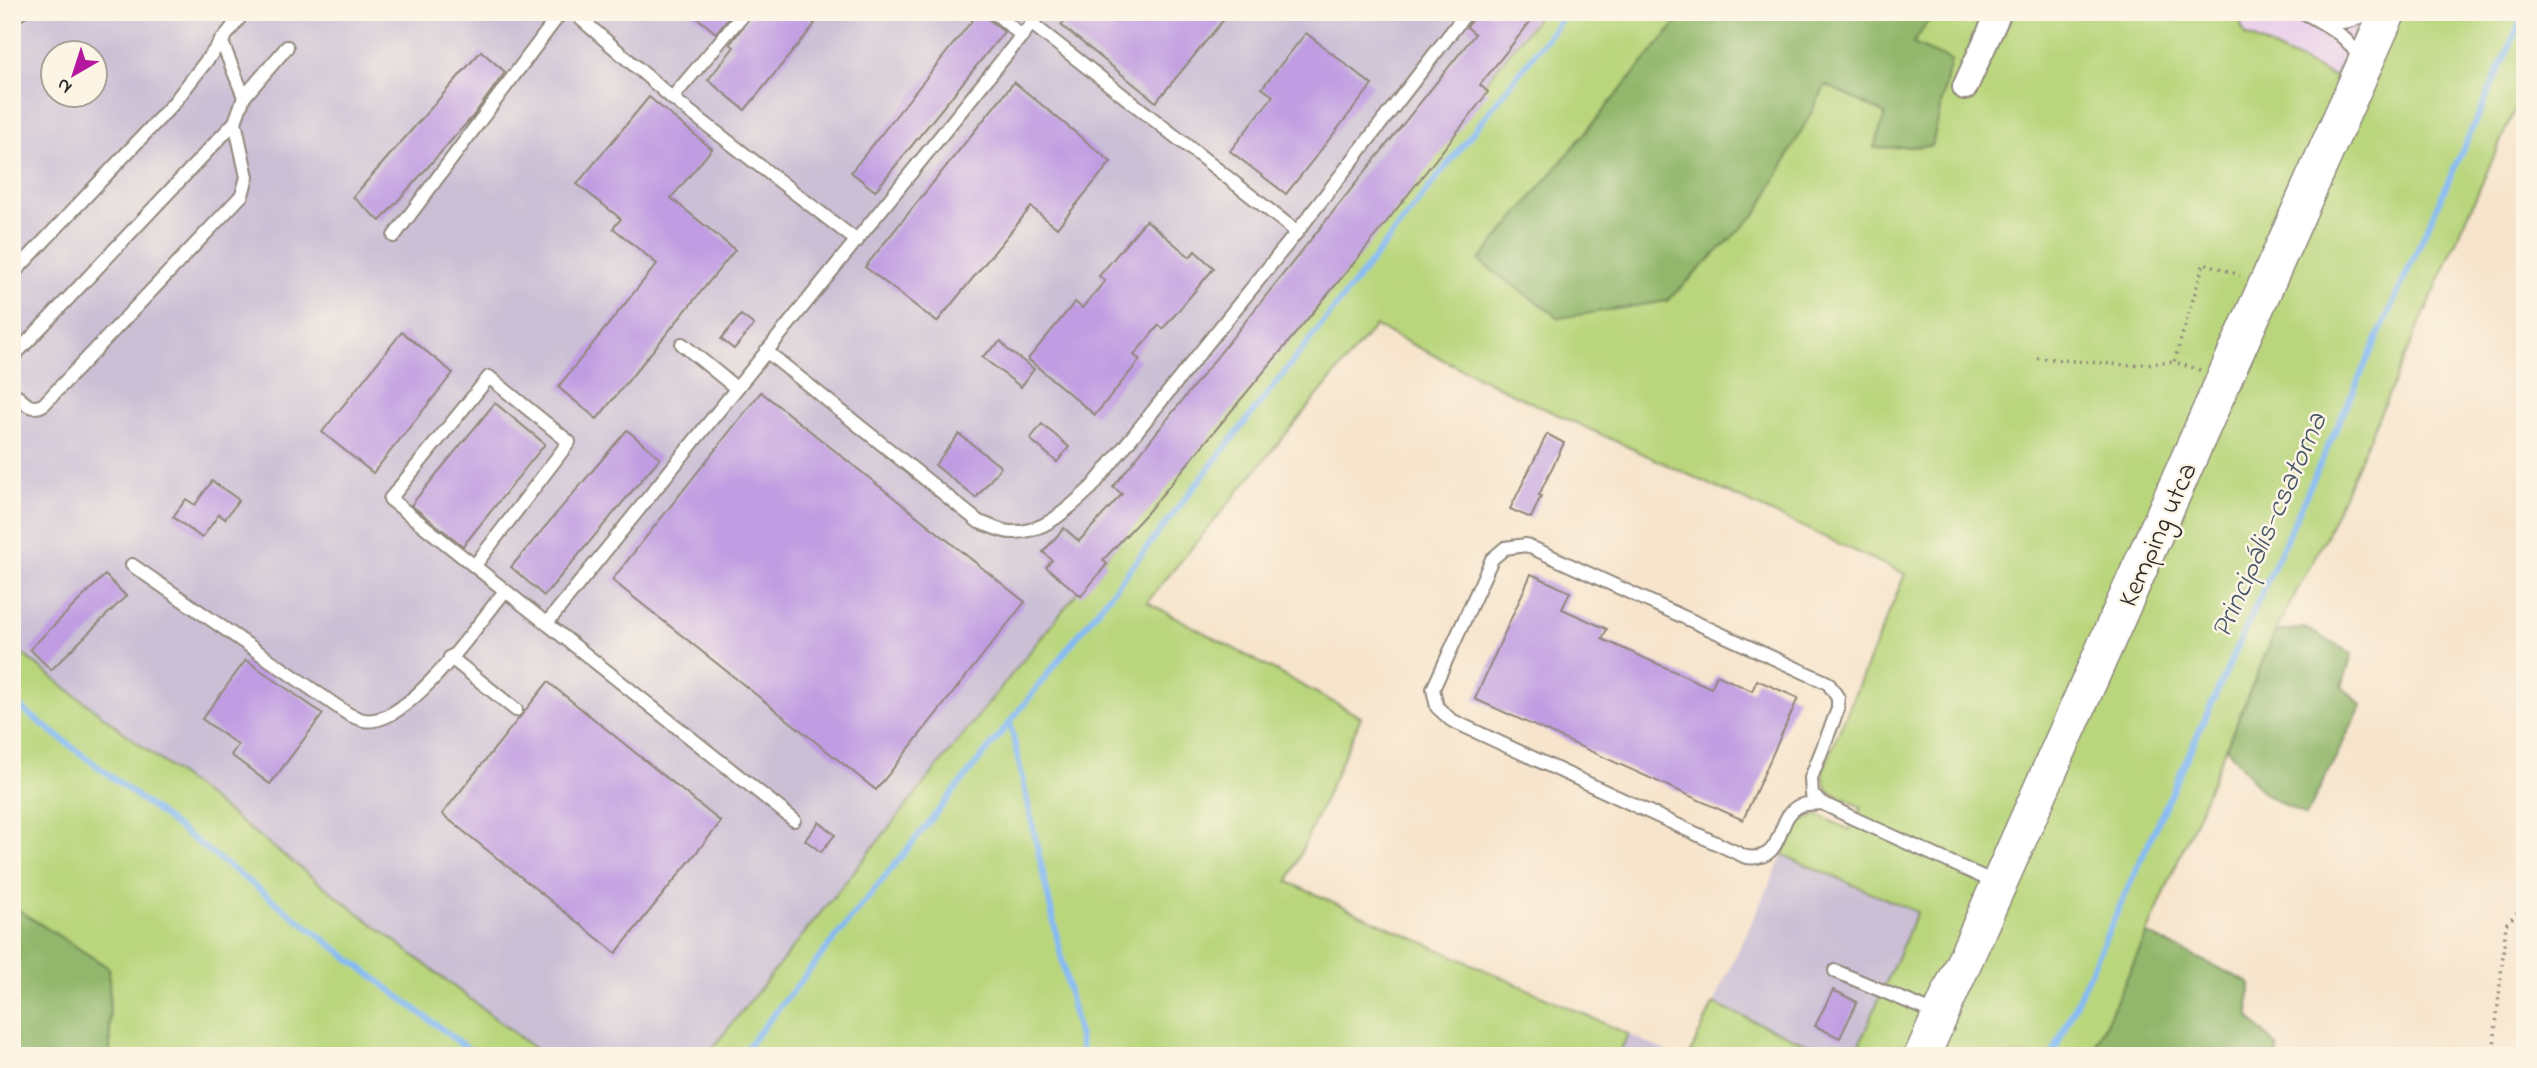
<svg xmlns="http://www.w3.org/2000/svg" width="2537" height="1068" font-family="'Indie Flower',sans-serif">
	<rect width="100%" height="100%" fill="#fcf5e5"/>
	<filter id="ink" filterUnits="userSpaceOnUse"><feTurbulence type="fractalNoise" baseFrequency=".0143" numOctaves="2"/><feDisplacementMap in="SourceGraphic" scale="14" xChannelSelector="R" yChannelSelector="G"/><feConvolveMatrix kernelMatrix="1 2 1 2 8 2 1 2 1" color-interpolation-filters="sRGB"/></filter>
	<filter id="wash" filterUnits="userSpaceOnUse"><feTurbulence type="fractalNoise" baseFrequency=".00686" numOctaves="4" result="noise"/><feDisplacementMap in="SourceGraphic" scale="28" xChannelSelector="R" yChannelSelector="G"/><feGaussianBlur stdDeviation="1.57" result="paint"/><feColorMatrix in="noise" values="0 0 0 0 0 0 0 0 0 0 0 0 0 0 0 0 0 1.4 0 .05"/><feComposite in="paint" operator="in"/></filter>
	<g filter="url(#wash)">
		<rect width="100%" height="100%" fill="#f7e4cc"/>
		<path fill="#ebd1eb" d="M2236,12H2364L2335,78L2245,35Z"/>
		<g fill="#cbbfd5" fill-rule="evenodd">
			<path d="M12,12H1542L706,1056H544L12,646ZM52,52H94V94H52Z"/>
			<path d="M1783,855L1918,912L1854,1056H1836L1713,1004Z"/>
			<path d="M1628,1034L1676,1056H1618Z"/>
		</g>
		<g fill="#b9d67d" stroke="#728054" stroke-width="2">
			<path d="M1542,12H2236L2245,35L2335,77L2364,12H2525V86L2325,538L2275,632L2147,934L2091,1056H1854L1917,912L1783,855L1797,823L1818,815L1850,830L1861,807L1828,791L1822,772L1905,574L1515,395L1375,326L1147,602L1361,717L1288,882L1628,1034L1618,1056H706Z"/>
			<path d="M12,646L544,1056H110L109,968L12,906Z"/>
			<path d="M1713,1004L1836,1056H1689Z"/>
		</g>
		<g fill="#92b76c" stroke="#5e714c" stroke-width="2">
			<path d="M1685,12H1934L1913,44L1951,60L1932,146L1874,148L1885,114L1826,85L1758,212L1667,301L1559,318L1479,261Z"/>
			<path d="M2306,628L2352,654L2342,687L2362,705L2306,816L2264,794L2226,747L2275,632Z"/>
			<path d="M12,906L109,968L110,1056H12Z"/>
			<path d="M2147,934L2250,983L2249,1017L2277,1047L2278,1056H2091Z"/>
		</g>
		<g fill="none" stroke-linecap="round" stroke-linejoin="round">
			<g stroke="#85baf4" stroke-width="6">
				<path d="M12,701L477,1056"/>
				<path d="M1010,722L1083,1056"/>
				<path d="M740,1056L1010,722L1567,12"/>
				<path d="M2052,1056L2525,12"/>
			</g>
		</g>
		<g id="blocks">
			<g fill="#c09ce2">
				<path d="M690,12H733L716,33Z"/>
				<path d="M754,12H800L815,24L745,110L708,80L734,47L730,44Z"/>
				<path d="M979,12H985L988,19L1004,32L875,191L851,172Z"/>
				<path d="M1072,12H1230L1156,102L1061,25Z"/>
				<path d="M1476,12H1538L1480,85L1488,92L1465,122L1358,258L1146,514L1103,560L1107,564L1081,596L1046,567L1052,560L1043,552L1064,528L1079,541L1122,494L1113,487L1475,34L1467,27Z"/>
				<path d="M1306,33L1372,85L1286,194L1230,151L1273,96L1262,88Z"/>
				<path d="M481,51L505,72L473,116L380,221L353,197Z"/>
				<path d="M1014,82L1111,162L1057,228L1031,207L937,322L865,267Z"/>
				<path d="M649,97L712,149L671,198L735,250L597,419L558,387L657,264L613,228L621,219L577,184Z"/>
				<path d="M1146,220L1190,257L1195,251L1214,268L1163,329L1159,325L1134,355L1140,360L1095,415L1028,359L1075,302L1082,308L1105,281L1099,276Z"/>
				<path d="M741,315L754,325L734,349L721,339Z"/>
				<path d="M402,332L453,373L373,473L322,432Z"/>
				<path d="M1001,341L1008,350L1034,369L1021,387L982,357Z"/>
				<path d="M761,392L1025,602L876,790L612,580Z"/>
				<path d="M495,403L545,444L463,546L411,505Z"/>
				<path d="M1042,424L1069,447L1057,462L1030,439Z"/>
				<path d="M627,430L660,458L544,596L511,567Z"/>
				<path d="M959,434L1001,467L976,498L935,465Z"/>
				<path d="M1547,434L1564,443L1539,495L1541,496L1531,518L1510,509Z"/>
				<path d="M212,481L239,500L225,519L219,514L202,538L173,517L186,499L195,505Z"/>
				<path d="M1531,574L1570,592L1562,609L1607,629L1602,639L1711,688L1717,675L1752,691L1757,680L1798,698L1743,820L1475,699Z"/>
				<path d="M105,575L126,596L51,670L30,649Z"/>
				<path d="M246,660L323,714L270,784L231,755L238,745L202,719Z"/>
				<path d="M548,682L721,822L616,953L442,814Z"/>
				<path d="M819,822L835,835L821,852L805,840Z"/>
				<path d="M1833,990L1857,1002L1840,1038L1815,1026Z"/>
			</g>
		</g>
	</g>
	<g filter="url(#ink)">
		<use href="#blocks" fill-opacity="0" stroke="#91887c" stroke-width="2"/>
		<g fill="none" stroke-linecap="round" stroke-linejoin="round">
			<g stroke="#91887c" stroke-width="16">
				<g id="lane">
					<path d="M579,12L581,19L672,98L857,241"/>
					<path d="M994,12L1022,36"/>
					<path d="M2303,12C2326,25 2349,35 2360,61"/>
					<path d="M12,19L21,12"/>
					<path d="M1032,24L1297,232"/>
					<path d="M2327,24L2349,21L2374,12"/>
					<path d="M244,97L287,47"/>
					<path d="M672,98L745,12"/>
					<path d="M394,236L559,15L564,12"/>
					<path d="M12,275L173,104L244,12"/>
					<path d="M682,344L736,388"/>
					<path d="M766,351L979,522C989,525 1001,532 1011,532C1044,534 1069,508 1092,487L1297,232L1467,12"/>
					<path d="M12,358L235,122"/>
					<path d="M12,391C22,400 30,413 44,404L242,195L247,177L235,122L244,97L221,40"/>
					<path d="M132,565L348,714C357,718 364,722 374,720C415,715 478,624 505,591"/>
					<path d="M475,565L569,442L489,377L390,499L794,820"/>
					<path d="M547,623L1041,12"/>
					<path d="M450,657L516,710"/>
					<path d="M1822,803C1815,804 1806,803 1799,806C1774,818 1787,862 1746,857L1451,720L1437,707L1433,689L1492,559L1505,548L1526,545L1828,683L1838,698V709L1811,778L1812,795L1822,803L1855,819L1996,883"/>
					<path d="M1835,971L1940,1015"/>
				</g>
			</g>
			<g stroke="#91887c" stroke-width="28">
				<path id="street" d="M1965,87L1999,12"/>
			</g>
			<g stroke="#91887c" stroke-width="38">
				<path id="secondary" d="M1922,1056L2388,12"/>
			</g>
			<g stroke="#91887c" stroke-width="3.5" stroke-dasharray="2 5" stroke-linecap="butt">
				<path d="M2037,358L2126,365L2174,362"/>
				<path d="M2200,370L2174,362L2204,263L2240,275"/>
				<path d="M2493,1056L2506,924L2519,911H2525"/>
			</g>
			<use href="#lane" stroke="#fff" stroke-width="12"/>
			<use href="#street" stroke="#fff" stroke-width="24"/>
			<use href="#secondary" stroke="#fff" stroke-width="35"/>
		</g>
	</g>
	<g text-anchor="middle" stroke-width="5" stroke-linejoin="round" paint-order="stroke">
		<g font-size="28" fill="#2b2b2b" stroke="#fcf5e5">
			<text transform="translate(2156 534) rotate(-66)" y="10">Kemping utca</text>
		</g>
		<g font-size="30" font-style="italic" fill="#465667" stroke="#fcf5e5">
			<text transform="translate(2268 525) rotate(-66)" y="10">Principális-csatorna</text>
		</g>
	</g>
	<rect width="2537" height="1068" fill="none" stroke="#fcf5e5" stroke-width="42"/>
	<g transform="translate(74 74) rotate(219)"><circle r="33" fill="#fcf5e5" stroke="#a8a49b" stroke-width="2"/>
	<path d="M0-5L12 26L0 18L-12 26Z" fill="#b5179e"/>
	<text y="-10" font-size="19" font-weight="bold" text-anchor="middle" fill="#2b2b2b">N</text>
	</g>
</svg>
